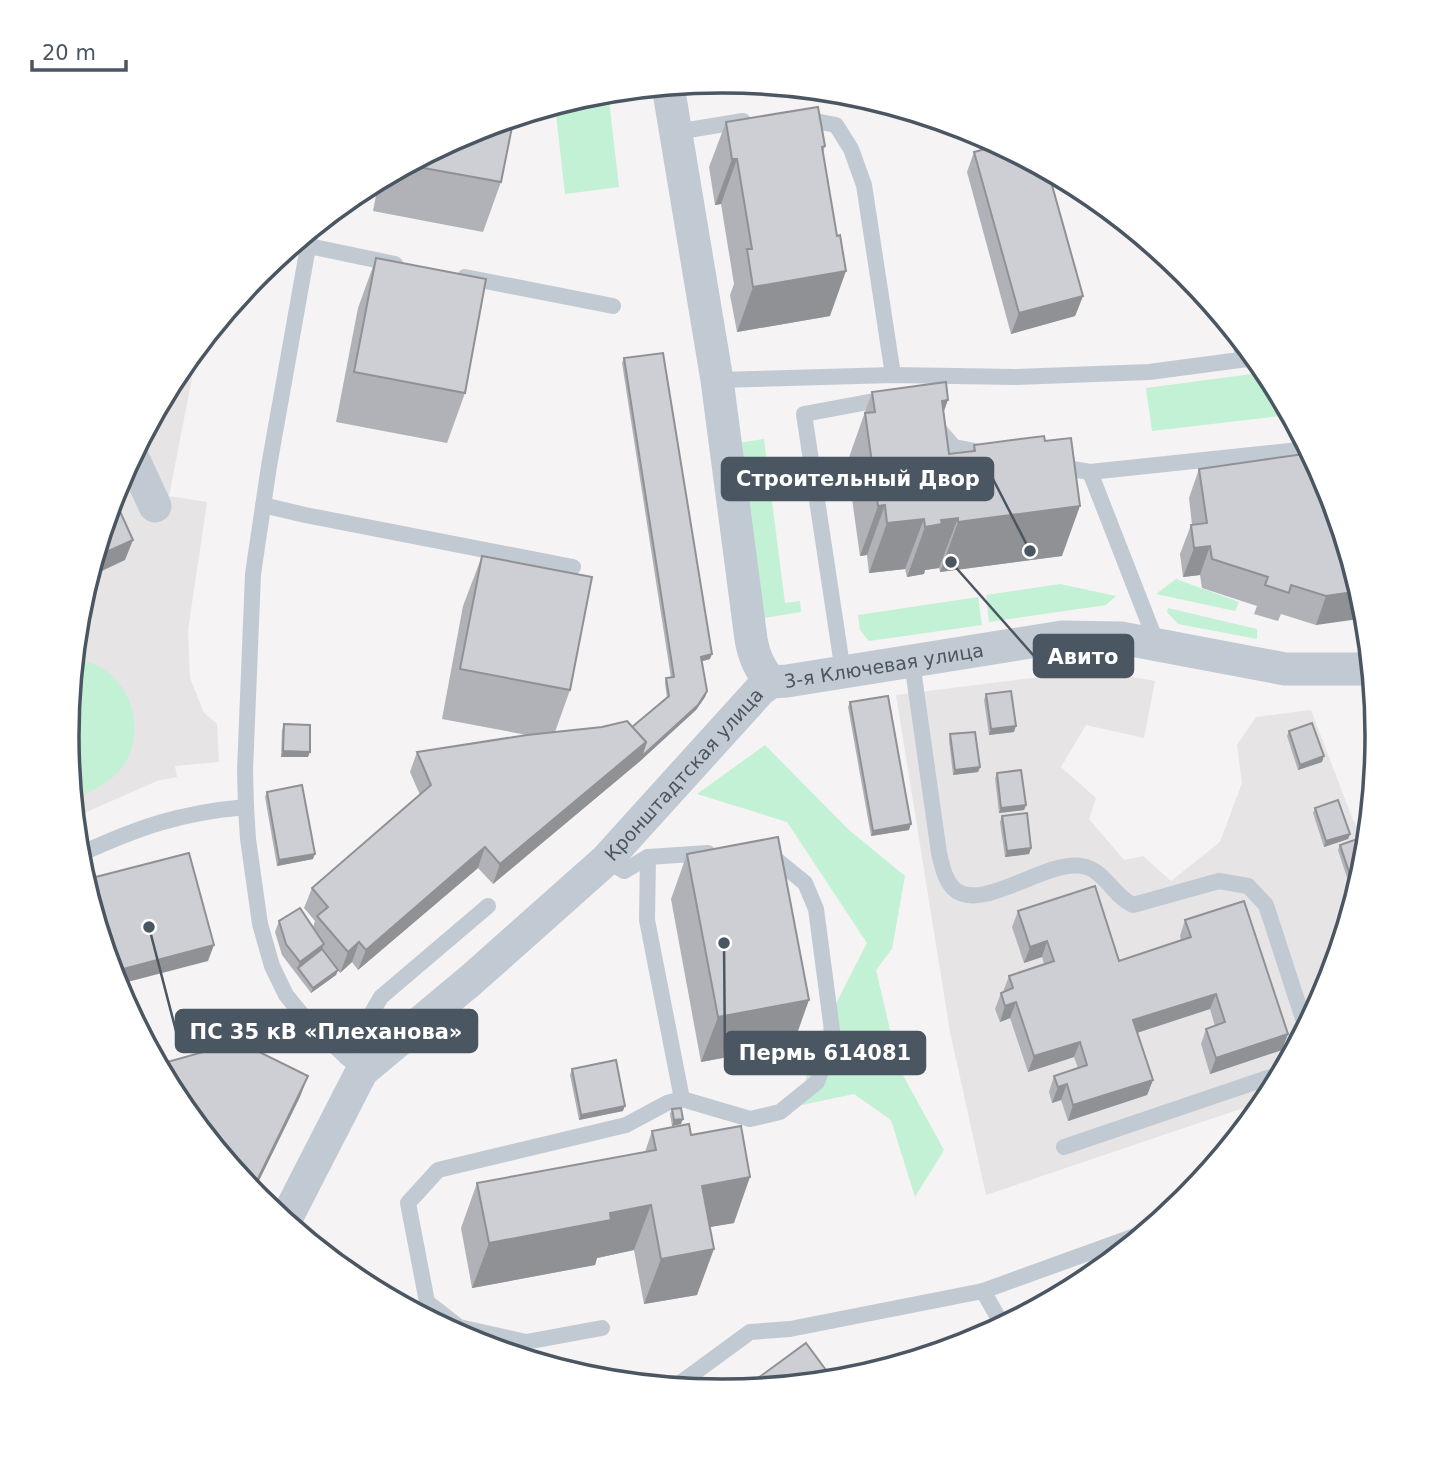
<svg xmlns="http://www.w3.org/2000/svg" width="1444" height="1472" font-family="'DejaVu Sans',sans-serif">
	<rect width="100%" height="100%" fill="#f5f3f3"/>
	<g fill="#e6e4e5">
		<path d="M198,347L169,496L207,502L188,630L190,678L204,713L217,724L219,762L175,766L177,777L157,781L75,817L67,736L79,608L117,485L177,372Z"/>
		<path d="M1081,672H1105L1155,681L1144,738L1086,725L1061,767L1096,798L1089,819L1124,860L1143,856L1171,881L1220,842L1242,783L1237,745L1256,717L1311,710L1353,820L1364,836L1368,837L1365,864L1327,987L1267,1100L986,1195L950,1032L896,695Z"/>
	</g>
	<g fill="#c3f1d5">
		<path d="M608,92L619,187L565,194L555,105L595,93Z"/>
		<path d="M1267,372L1290,415L1152,431L1146,388Z"/>
		<path d="M764,439L785,603L800,601L801,612L764,618L738,443Z"/>
		<path d="M1176,579L1239,602L1235,611L1156,594Z"/>
		<path d="M1060,584L1116,596L1106,605L989,622L986,595Z"/>
		<path d="M978,597L982,625L869,641L860,630L858,615Z"/>
		<path d="M1168,608L1257,629V639L1178,624L1167,612Z"/>
		<path d="M74,660C123,661 150,723 125,763C113,782 93,790 73,800L67,736Z"/>
		<path d="M765,745L849,830L905,876L892,949L876,970L899,1068L944,1150L915,1197L891,1120L854,1094L802,1105L810,1054L867,943L787,822L697,794Z"/>
	</g>
	<g fill="none" stroke-linecap="round" stroke-linejoin="round">
		<g stroke="#c1cad2" stroke-width="16">
			<path d="M800,118L836,125L851,149L864,185L893,375"/>
			<path d="M676,132L743,121"/>
			<path d="M311,230L269,466L253,574L245,771L246,807L248,839L260,924L272,966L286,995L309,1023L362,1071"/>
			<path d="M309,246L395,264"/>
			<path d="M465,277L613,306"/>
			<path d="M1239,338L1244,359"/>
			<path d="M717,380L893,375L1016,377L1149,372L1255,358"/>
			<path d="M934,424L954,447L991,454"/>
			<path d="M1055,466L1090,472"/>
			<path d="M263,505L305,515L573,567"/>
			<path d="M1157,644L1090,472L1308,449"/>
			<path d="M912,662L939,853C942,865 944,878 953,888C980,915 1046,859 1082,866C1105,870 1113,896 1133,905L1219,881L1248,886L1266,905L1306,1028"/>
			<path d="M843,672L804,414L890,398"/>
			<path d="M78,855C139,827 179,813 246,807"/>
			<path d="M648,857L708,853"/>
			<path d="M346,1057L381,997L488,906"/>
			<path d="M682,1099L750,1119L780,1112L817,1082L833,1038L816,909L805,883L768,853"/>
			<path d="M1064,1147L1282,1073"/>
			<path d="M983,1291L1003,1326"/>
			<path d="M602,1328L526,1342L459,1327L427,1302L408,1203L438,1170L626,1125L667,1103L682,1099L647,920L648,857L624,871L606,860"/>
			<path d="M675,1387L750,1332L790,1329L983,1291L1146,1232"/>
		</g>
		<g stroke="#c1cad2" stroke-width="33">
			<path d="M668,86L717,380L751,639C754,656 759,668 771,682"/>
			<path d="M132,456L155,506"/>
			<path id="s1" d="M771,682L787,681L1062,637L1121,638L1285,669H1371"/>
			<path id="s2" d="M285,1221L362,1071L471,980L606,860L760,690L771,682"/>
		</g>
	</g>
	<g fill="#b0b2b7">
		<path d="M726,122L825,146L823,153L830,316L737,332L730,295L734,284L721,204L715,205L709,167Z"/>
		<path d="M472,130L501,182L483,232L373,211L379,180Z"/>
		<path d="M974,152L1083,296L1075,316L1011,334L967,172Z"/>
		<path d="M376,258L465,393L447,443L336,422L358,308Z"/>
		<path d="M624,358L710,659L702,661L707,691L705,697L696,710L639,762L493,884L478,868L358,970L352,962L340,973L336,968L338,970L336,975L311,993L282,955L275,932L279,921L313,927L315,921L304,908L312,888L420,795L410,772L417,752L527,735L442,719L463,606L482,556L570,690L555,732L632,727L667,698L665,683L666,678H671L622,363Z"/>
		<path d="M872,392L944,413L949,454L972,451L974,445L1062,556L940,572L939,568L925,570L924,574L907,577L905,569L869,573L867,555L860,556L847,463Z"/>
		<path d="M1199,469L1365,609L1316,625L1281,614L1278,621L1254,614L1257,606L1202,588L1200,575L1183,577L1180,554L1191,525H1192L1189,498Z"/>
		<path d="M986,694L1014,732L989,735L984,700Z"/>
		<path d="M850,702L909,830L871,836L848,707Z"/>
		<path d="M284,724L308,757H281L282,730Z"/>
		<path d="M1289,731L1322,762L1298,770L1287,736Z"/>
		<path d="M950,734L980,767L978,772L953,775L949,740Z"/>
		<path d="M997,773L1026,805L1024,810L999,813L995,778Z"/>
		<path d="M267,792L313,859L277,866L265,797Z"/>
		<path d="M1315,808L1350,834L1348,839L1324,847L1313,813Z"/>
		<path d="M1002,816L1031,848L1029,854L1005,857L1000,822Z"/>
		<path d="M1340,845L1365,864L1360,880L1349,884L1338,850Z"/>
		<path d="M687,854L793,1045L701,1062L671,899Z"/>
		<path d="M1018,911L1119,961L1181,940L1180,936L1185,920L1282,1050L1210,1074L1201,1044L1206,1029L1215,1026L1210,1009L1137,1033L1153,1080L1147,1095L1068,1121L1061,1100L1052,1103L1049,1092L1054,1076L1078,1068L1074,1057L1028,1072L1010,1018L1000,1022L995,1009L1001,993L1003,992L1009,976L1044,964L1042,957L1024,963L1012,927Z"/>
		<path d="M1336,958L1328,986L1322,968L1324,962Z"/>
		<path d="M572,1069L623,1111L579,1120L570,1075Z"/>
		<path d="M672,1109L681,1124L672,1126L670,1114Z"/>
		<path d="M652,1131L691,1135L734,1223L710,1227L697,1295L644,1304L634,1250L597,1258L595,1265L472,1288L461,1228L477,1183L645,1152Z"/>
	</g>
	<g fill="#909195">
		<path d="M732,159H737L721,204L715,205Z"/>
		<path d="M846,271L830,316L737,332L753,287Z"/>
		<path d="M1083,296L1075,316L1011,334L1019,313Z"/>
		<path d="M948,400L930,450L942,401Z"/>
		<path d="M885,505L867,555L860,556L878,506Z"/>
		<path d="M1080,506L1062,556L940,572L958,522Z"/>
		<path d="M958,518L939,568L925,570L924,574L907,577L925,527L941,520Z"/>
		<path d="M924,519L905,569L869,573L887,523Z"/>
		<path d="M133,540L125,560L89,577L95,557Z"/>
		<path d="M1210,546L1200,575L1183,577L1194,548Z"/>
		<path d="M1360,591L1365,609L1366,618L1316,625L1326,596Z"/>
		<path d="M712,654L710,659L699,662L701,657Z"/>
		<path d="M707,691L705,697L696,710L639,762L493,884L500,864Z"/>
		<path d="M1016,726L1014,732L989,735L991,729Z"/>
		<path d="M283,751L310,752L308,757H281Z"/>
		<path d="M1324,756L1322,762L1298,770L1300,765Z"/>
		<path d="M980,767L978,772L953,775L955,770Z"/>
		<path d="M1026,805L1024,810L999,813L1001,808Z"/>
		<path d="M911,824L909,830L871,836L873,831Z"/>
		<path d="M1350,834L1348,839L1324,847L1326,841Z"/>
		<path d="M485,847L478,868L358,970L366,950Z"/>
		<path d="M1031,848L1029,854L1005,857L1007,851Z"/>
		<path d="M315,854L313,859L277,866L279,860Z"/>
		<path d="M1362,875L1360,880L1349,884L1351,878Z"/>
		<path d="M1047,941L1042,957L1024,963L1030,947Z"/>
		<path d="M359,942L352,962L340,973L348,952Z"/>
		<path d="M324,944L320,955L298,968L300,962Z"/>
		<path d="M214,945L208,961L116,985L112,972Z"/>
		<path d="M338,970L336,975L311,993L313,988Z"/>
		<path d="M1216,994L1210,1009L1127,1036L1133,1020Z"/>
		<path d="M809,1000L793,1045L701,1062L718,1017Z"/>
		<path d="M1016,1002L1010,1018L1000,1022L1005,1006Z"/>
		<path d="M1288,1034L1282,1050L1210,1074L1216,1058Z"/>
		<path d="M1080,1042L1074,1057L1028,1072L1034,1056Z"/>
		<path d="M308,1076L300,1097L253,1193L252,1191Z"/>
		<path d="M1153,1080L1147,1095L1068,1121L1073,1105Z"/>
		<path d="M1067,1084L1061,1100L1052,1103L1058,1087Z"/>
		<path d="M625,1106L623,1111L579,1120L581,1115Z"/>
		<path d="M683,1119L681,1124L672,1126L674,1120Z"/>
		<path d="M750,1177L734,1223L686,1231L702,1186Z"/>
		<path d="M651,1205L634,1250L597,1258L595,1265L472,1288L489,1243L610,1213Z"/>
		<path d="M714,1249L697,1295L644,1304L661,1259Z"/>
	</g>
	<g fill="#cdcfd5" stroke="#909195" stroke-width="2">
		<path d="M818,107L825,146L822,147L837,236L840,235L846,271L753,287L747,249H752L737,159H732L726,122Z"/>
		<path d="M514,117L501,182L407,165L472,130Z"/>
		<path d="M1000,145L1048,171L1083,296L1019,313L974,152Z"/>
		<path d="M376,258L486,279L465,393L354,372Z"/>
		<path d="M663,353L712,654L701,657L707,691L698,705L641,757L646,742L632,727L669,696L666,678L674,677L624,358Z"/>
		<path d="M946,382L948,400L942,401L949,454L975,451L974,445L1044,436L1045,441L1071,438L1080,506L958,522V518L941,520L942,524L925,527L924,519L887,523L885,505L878,506L865,413L875,412L872,392Z"/>
		<path d="M1311,453L1328,486L1360,591L1326,596L1291,585L1289,593L1265,585L1268,577L1212,559L1210,546L1194,548L1191,525L1207,523L1199,469Z"/>
		<path d="M113,496L133,540L95,557Z"/>
		<path d="M482,556L592,577L570,690L460,669Z"/>
		<path d="M1011,691L1016,726L991,729L986,694Z"/>
		<path d="M888,696L911,824L873,831L850,702Z"/>
		<path d="M627,721L646,742L500,864L485,847L366,950L359,942L348,952L317,916L328,907L312,888L431,785L417,752L527,735L602,727Z"/>
		<path d="M1312,723L1324,756L1300,765L1289,731Z"/>
		<path d="M284,724L310,725V752L283,751Z"/>
		<path d="M975,732L980,767L955,770L950,734Z"/>
		<path d="M1021,770L1026,805L1001,808L997,773Z"/>
		<path d="M302,785L315,854L279,860L267,792Z"/>
		<path d="M1338,800L1350,834L1326,841L1315,808Z"/>
		<path d="M1027,813L1031,848L1007,851L1002,816Z"/>
		<path d="M778,837L809,1000L718,1017L687,854Z"/>
		<path d="M1363,837L1367,846L1365,864L1362,875L1351,878L1340,845Z"/>
		<path d="M189,853L214,945L112,972L84,880Z"/>
		<path d="M1095,886L1119,961L1191,937L1185,920L1244,901L1288,1034L1216,1058L1206,1029L1225,1022L1216,994L1133,1020L1153,1080L1073,1105L1067,1084L1058,1087L1054,1076L1087,1065L1080,1042L1034,1056L1016,1002L1005,1006L1001,993L1013,988L1009,976L1054,961L1047,941L1030,947L1018,911Z"/>
		<path d="M300,908L324,944L300,962L286,944L279,921Z"/>
		<path d="M322,949L338,970L313,988L298,968Z"/>
		<path d="M1336,958L1330,980L1324,962Z"/>
		<path d="M239,1042L308,1076L252,1191L177,1100L159,1067L160,1064Z"/>
		<path d="M616,1060L625,1106L581,1115L572,1069Z"/>
		<path d="M681,1108L683,1119L674,1120L672,1109Z"/>
		<path d="M689,1124L691,1135L741,1126L750,1177L702,1186L714,1249L661,1259L651,1205L610,1213L611,1220L489,1243L477,1183L656,1150L652,1131Z"/>
		<path d="M806,1343L834,1381L743,1389Z"/>
	</g>
	<g text-anchor="middle" stroke-width="6" stroke-linejoin="round" paint-order="stroke">
		<g font-size="19" fill="#4a5661" stroke="#fff">
			<text dy="7" stroke="none"><textPath href="#s1" startOffset="114">3-я Ключевая улица</textPath></text>
			<text dy="7" stroke="none"><textPath href="#s2" startOffset="607">Кронштадтская улица</textPath></text>
		</g>
	</g>
	<path d="M0 0H1444V1472H0ZM79 736a643 643 0 1 1 1286 0a643 643 0 1 1-1286 0Z" fill="#fff" fill-rule="evenodd"/>
	<path fill="none" stroke="#4a5661" stroke-width="3.5" d="M79 736a643 643 0 1 1 1286 0a643 643 0 1 1-1286 0Z"/>
	<path fill="none" stroke="#4a5661" stroke-width="2.5" d="M1030 551L993 479M951 562L1034 656M149 927L176 1031M724 943L725 1053"/>
	<g fill="#4a5661" stroke="#fff" stroke-width="2.5">
		<circle cx="1030" cy="551" r="7"/>
		<circle cx="951" cy="562" r="7"/>
		<circle cx="149" cy="927" r="7"/>
		<circle cx="724" cy="943" r="7"/>
	</g>
	<g fill="#4a5661" stroke="#4a5661" stroke-width="2.5">
		<rect x="722" y="458" width="271" height="42" rx="7"/>
		<rect x="1034" y="635" width="99" height="42" rx="7"/>
		<rect x="176" y="1010" width="301" height="42" rx="7"/>
		<rect x="725" y="1032" width="200" height="42" rx="7"/>
	</g>
	<g font-size="21" text-anchor="middle" font-weight="bold" fill="#fff">
		<text x="858" y="486">Строительный Двор</text>
		<text x="1083" y="664">Авито</text>
		<text x="326" y="1039">ПС 35 кВ «Плеханова»</text>
		<text x="825" y="1060">Пермь 614081</text>
	</g>
	<path d="M32 60v10h94v-10" fill="none" stroke="#4a5661" stroke-width="3.5"/>
	<text x="42" y="60" font-size="21" fill="#4a5661" stroke="#ffffff" stroke-width="5" paint-order="stroke">20 m</text>
</svg>
